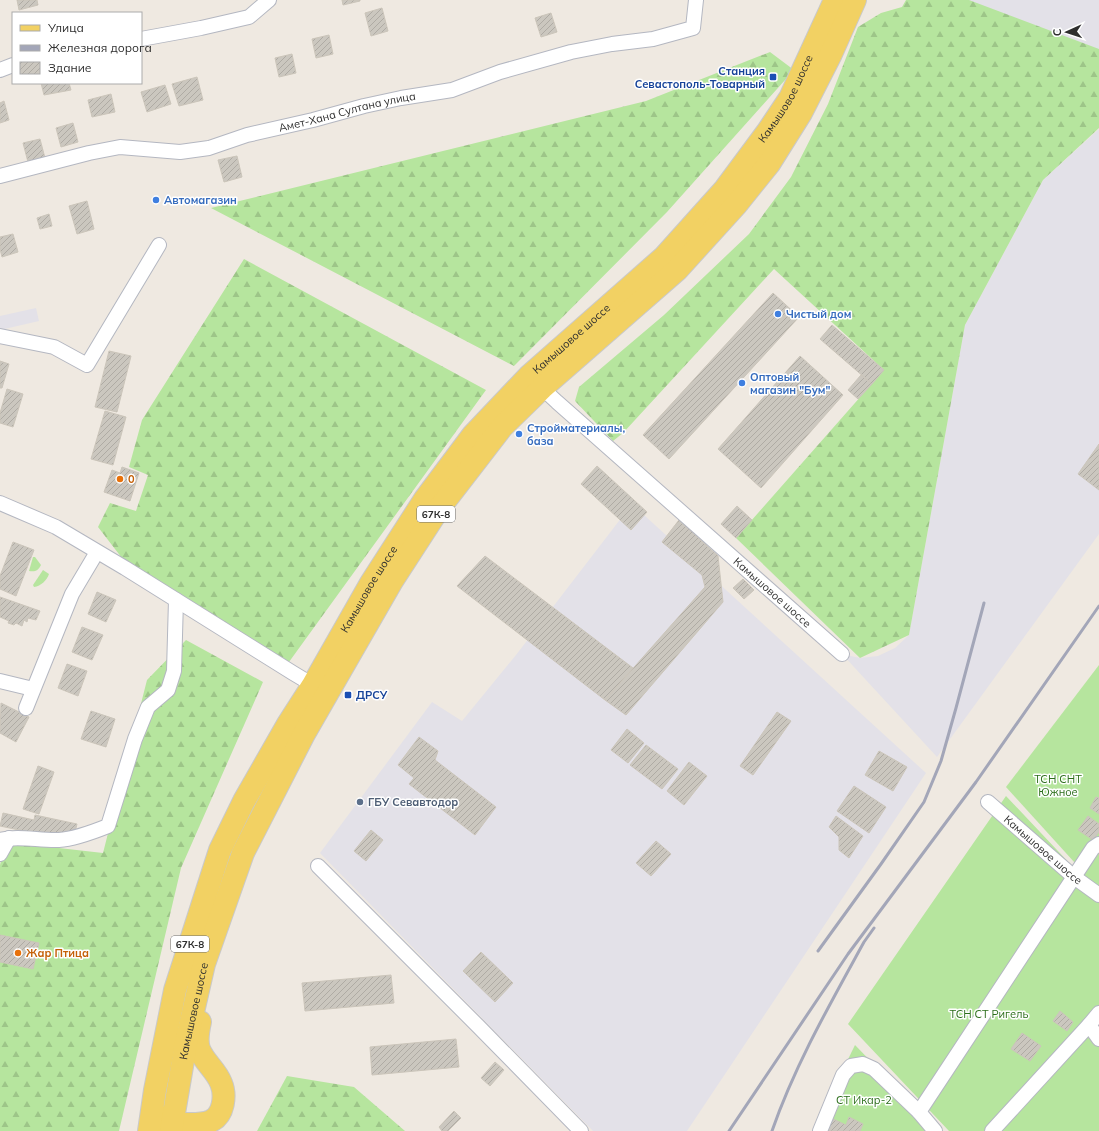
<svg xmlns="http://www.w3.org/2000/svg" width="1099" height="1131" font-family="Mulish,sans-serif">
	<defs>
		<pattern id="forest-firs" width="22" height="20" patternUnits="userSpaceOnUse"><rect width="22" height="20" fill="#b6e59e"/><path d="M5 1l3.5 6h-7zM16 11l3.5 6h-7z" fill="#9dc588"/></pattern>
		<pattern id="building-hatch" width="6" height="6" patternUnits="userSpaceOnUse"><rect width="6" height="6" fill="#cbc7bf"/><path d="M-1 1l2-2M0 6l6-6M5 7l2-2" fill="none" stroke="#afaba4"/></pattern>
	</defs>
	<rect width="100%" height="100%" fill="#efe9e1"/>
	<g fill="#e3e1e8">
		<path d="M957,0H1099V50Z"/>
		<path d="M1099,129V534L937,757L842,654L860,658L878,656L895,648L909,635L965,325L1043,180Z"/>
		<path d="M36,308L39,321L0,330V316Z"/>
		<path d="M632,504L926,773L687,1131H593L320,853L432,702L462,721L516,655Z"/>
	</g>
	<g fill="#b6e59e">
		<path d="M33,557H35L41,565C38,571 35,572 29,571Z"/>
		<path d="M43,570L49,574C47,580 41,586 34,587L33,585Z"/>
		<path d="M1099,665V848L1075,863L1006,787Z"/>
		<path d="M1006,796L1073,867L1099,851V1131H949L848,1024Z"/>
		<path d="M855,1045L938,1131H813Z"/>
	</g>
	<g fill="url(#forest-firs)">
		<path d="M906,0H969L1099,49V128L1043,180L965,325L909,635L860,658L736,538L884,370L774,269L623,433L613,441L575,401L579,387L664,315L749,234L791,177L828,104L858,27L881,13L902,7Z"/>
		<path d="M770,52L794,70L667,212L514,366L211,208L646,101Z"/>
		<path d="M244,259L486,390L289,662L125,562L98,527L110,503L136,511L148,475L129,467L142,420Z"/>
		<path d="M186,640L263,682L181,868L119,1131H0V865L6,842L103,853L147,680Z"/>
		<path d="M287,1076L354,1087L405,1131H257Z"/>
	</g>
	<g fill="url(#building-hatch)" stroke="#cbc5ba">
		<path d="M17,0H37L38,5L19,10Z"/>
		<path d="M342,0H360V1L343,5Z"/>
		<path d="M382,8L388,31L371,36L365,13Z"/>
		<path d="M551,13L557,32L541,37L535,18Z"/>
		<path d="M329,35L333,54L316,58L312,39Z"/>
		<path d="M292,54L296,73L279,77L275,58Z"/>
		<path d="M197,77L203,100L179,106L172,84Z"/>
		<path d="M41,83H69L71,90L44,95Z"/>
		<path d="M165,85L171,104L147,112L141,92Z"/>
		<path d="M111,94L115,112L92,117L88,100Z"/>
		<path d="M4,101L9,120L0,123V103Z"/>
		<path d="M73,123L78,142L61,147L56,128Z"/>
		<path d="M40,139L45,158L28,162L23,143Z"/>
		<path d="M237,156L242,177L224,182L218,160Z"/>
		<path d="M87,201L94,229L77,234L69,206Z"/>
		<path d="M49,214L52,226L40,229L37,218Z"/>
		<path d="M13,234L18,252L2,257L0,249V237Z"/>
		<path d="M773,293L799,317L669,459L643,435Z"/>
		<path d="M832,325L884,370L872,384L820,339Z"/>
		<path d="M109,351L131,356L117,412L95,407Z"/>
		<path d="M800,356L843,395L761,488L718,449Z"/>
		<path d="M0,361L9,364L2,388H0Z"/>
		<path d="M861,375L872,384L858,399L848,390Z"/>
		<path d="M7,389L23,394L13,427L0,423V413Z"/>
		<path d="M105,411L126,417L113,465L91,459Z"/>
		<path d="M1099,444V490L1078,474Z"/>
		<path d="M597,466L647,512L631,530L581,484Z"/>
		<path d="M122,467L139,473L130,501L104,492L112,470L120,473Z"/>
		<path d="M737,506L752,520L736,538L721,524Z"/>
		<path d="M679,520L718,556L723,602L626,715L605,700L705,587L702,575L662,542Z"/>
		<path d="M13,542L34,550L16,596L0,589V576Z"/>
		<path d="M485,556L633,668L605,700L457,586Z"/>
		<path d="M743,579L754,590L744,599L733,588Z"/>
		<path d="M97,592L116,600L106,622L88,614Z"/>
		<path d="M0,597L40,611L36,620L28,618L27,622L24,620L22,626L16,623L14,625L8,623L9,621L0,617Z"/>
		<path d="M82,627L103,635L92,660L72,652Z"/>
		<path d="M67,664L87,671L78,696L58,688Z"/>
		<path d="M1,703L29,717L16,742L0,733Z"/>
		<path d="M91,711L115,719L106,747L81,739Z"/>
		<path d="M777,712L791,721L753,775L740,766Z"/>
		<path d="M627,729L644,743L628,763L611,750Z"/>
		<path d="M419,737L438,751L435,760L496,807L475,835L409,784L414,778L398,765Z"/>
		<path d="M646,745L678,769L662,789L630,765Z"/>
		<path d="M879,751L907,767L893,791L865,775Z"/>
		<path d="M689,762L707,776L684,805L667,791Z"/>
		<path d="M38,766L54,772L39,814L23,809Z"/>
		<path d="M854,786L886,807L869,833L837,811Z"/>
		<path d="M1096,797L1099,798V814L1090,808Z"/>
		<path d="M3,813L34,820L35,815L77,824L75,832L47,836L0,826Z"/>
		<path d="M836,816L863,836L849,858L839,850V837L829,827Z"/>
		<path d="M1088,816L1099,824V832L1093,840L1078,830Z"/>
		<path d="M371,830L383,840L366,861L354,851Z"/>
		<path d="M656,841L671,854L651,876L636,863Z"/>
		<path d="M0,935L39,943L33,969L0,962Z"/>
		<path d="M481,952L513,983L495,1002L463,971Z"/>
		<path d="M391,975L394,1003L305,1011L302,983Z"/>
		<path d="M1060,1011L1073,1022L1067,1031L1053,1021Z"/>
		<path d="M1022,1033L1041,1046L1030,1061L1011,1049Z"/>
		<path d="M456,1039L459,1067L372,1075L370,1047Z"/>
		<path d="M495,1062L504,1070L490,1086L481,1078Z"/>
		<path d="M454,1111L461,1118L448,1131H442L439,1127Z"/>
		<path d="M849,1117L863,1124L860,1131H825L831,1118L846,1125Z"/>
	</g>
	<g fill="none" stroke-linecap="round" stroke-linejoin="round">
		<g stroke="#b4b7c1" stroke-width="16">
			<g id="street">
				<path d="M141,39L201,28L249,17L269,0"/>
				<path d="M0,70L13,65"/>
				<path id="s1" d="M0,176L89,153L120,147L180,152L209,148L247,135L313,120L364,106L401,98L452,90L500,72L571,52L612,44L653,39L693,28L696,0"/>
				<path d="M0,336L54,347L87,365L159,245"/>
				<path id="s2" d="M542,388L557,402L842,654"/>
				<path d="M0,503L56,527L125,568L293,673L313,685"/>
				<path d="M0,681L33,689"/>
				<path d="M26,708L72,594L97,552"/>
				<path id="s3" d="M988,802L1074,877L1099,895"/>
				<path d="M0,840C18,835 40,841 59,840C75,839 93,832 108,826L135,739L148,707L168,690L174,671L176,600"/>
				<path d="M0,854L9,838"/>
				<path d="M318,866L478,1026L581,1131"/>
				<path d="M1089,1025L1099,1039"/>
				<path d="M919,1112L1093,848L1099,844"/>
				<path d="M820,1131L843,1075L851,1066L863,1064L874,1069L919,1112L935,1131"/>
				<path d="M992,1131L1089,1025L1099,1013"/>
			</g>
		</g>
		<g stroke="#c9c9c9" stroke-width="24">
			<g id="primary">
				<path d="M161,1117C169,1124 179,1124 190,1124C197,1124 204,1124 211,1121C224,1115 226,1095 221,1083C216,1070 204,1062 199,1049C196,1040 198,1031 200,1022"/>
				<path id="s4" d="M149,1131L155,1090L175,990L220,850L244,801L288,724L313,685L371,583L425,499L473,435L529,376L664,257L725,189L768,131L790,98L835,0"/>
				<path id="s5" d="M171,1131L186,1043L204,964L243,853L304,734L392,581L438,510L502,427L542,388L677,270L736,205L769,164L801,113L831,54L855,0"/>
			</g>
		</g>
		<use href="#street" stroke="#fff" stroke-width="14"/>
		<use href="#primary" stroke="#f2d163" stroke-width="22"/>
		<g stroke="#a3a6b8" stroke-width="3">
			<path d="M818,951L881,864L924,802L941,761L956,708L984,603"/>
			<path d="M729,1131L848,954L976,782L1099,606"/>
			<path d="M772,1131C795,1065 830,1004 864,942L874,928"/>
		</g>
	</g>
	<g fill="#1a4fb4" stroke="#fff" stroke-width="1.5">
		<rect x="769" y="73" width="8" height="8" rx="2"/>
		<rect x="344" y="691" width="8" height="8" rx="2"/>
	</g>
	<g fill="#3f7fe0" stroke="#fff" stroke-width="1.5">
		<circle cx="156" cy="200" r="4"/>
		<circle cx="778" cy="314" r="4"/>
		<circle cx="742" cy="383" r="4"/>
		<circle cx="519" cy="434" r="4"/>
	</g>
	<g fill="#e8710a" stroke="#fff" stroke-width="1.5">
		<circle cx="120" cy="479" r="4"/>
		<circle cx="18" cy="953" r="4"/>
	</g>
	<circle fill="#5c6f8a" stroke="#fff" stroke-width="1.5" cx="360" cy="802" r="4"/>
	<g text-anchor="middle" stroke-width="3" stroke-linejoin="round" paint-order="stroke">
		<g fill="#fff" stroke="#6d6d6d" stroke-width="1">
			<rect x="417" y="506" width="38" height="16" rx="3"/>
			<rect x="171" y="936" width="38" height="16" rx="3"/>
		</g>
		<g font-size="10" font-weight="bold" fill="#2e2e2e">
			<text x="436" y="518">67К-8</text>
			<text x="190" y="948">67К-8</text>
		</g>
		<g font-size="11" font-weight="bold" fill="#164399" stroke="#fff" text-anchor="end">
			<text x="765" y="75">Станция<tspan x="765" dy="13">Севастополь-Товарный</tspan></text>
			<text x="356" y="699" text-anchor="start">ДРСУ</text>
		</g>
		<g font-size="11" fill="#2e2e2e" stroke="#fff">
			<text dy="4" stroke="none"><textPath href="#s4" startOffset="1239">Камышовое шоссе</textPath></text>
			<text dy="4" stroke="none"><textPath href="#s1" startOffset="356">Амет-Хана Султана улица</textPath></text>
			<text dy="4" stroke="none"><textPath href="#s4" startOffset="915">Камышовое шоссе</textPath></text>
			<text dy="4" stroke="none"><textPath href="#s4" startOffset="591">Камышовое шоссе</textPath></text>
			<text dy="4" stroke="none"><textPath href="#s2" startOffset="308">Камышовое шоссе</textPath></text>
			<text dy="4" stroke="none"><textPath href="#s3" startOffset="73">Камышовое шоссе</textPath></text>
			<text dy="4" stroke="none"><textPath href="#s5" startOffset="122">Камышовое шоссе</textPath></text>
		</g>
		<g font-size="11" font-weight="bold" fill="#366cbe" stroke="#fff" text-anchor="start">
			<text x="164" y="204">Автомагазин</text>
			<text x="786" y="318">Чистый дом</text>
			<text x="750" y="381">Оптовый<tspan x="750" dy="13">магазин "Бум"</tspan></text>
			<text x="527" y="432">Стройматериалы,<tspan x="527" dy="13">база</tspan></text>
		</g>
		<g font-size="11" font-weight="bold" fill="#c56008" stroke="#fff" text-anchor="start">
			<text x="128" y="483">0</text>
			<text x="26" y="957">Жар Птица</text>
		</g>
		<g font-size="11" fill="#2c6e1b" stroke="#fff">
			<text x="1058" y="783">ТСН СНТ<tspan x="1058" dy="13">Южное</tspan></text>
			<text x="989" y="1018">ТСН СТ Ригель</text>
			<text x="864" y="1104">СТ Икар-2</text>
		</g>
		<g font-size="11" font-weight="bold" fill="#4e5e75" stroke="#fff" text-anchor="start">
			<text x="368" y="806">ГБУ Севавтодор</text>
		</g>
	</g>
	<rect x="12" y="12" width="130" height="72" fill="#ffffff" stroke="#ababab"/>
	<rect x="20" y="25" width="20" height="6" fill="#f2d163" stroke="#ababab"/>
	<text x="48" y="32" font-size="12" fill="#2e2e2e">Улица</text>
	<rect x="20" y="45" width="20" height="6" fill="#a3a6b8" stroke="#ababab"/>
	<text x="48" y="52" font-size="12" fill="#2e2e2e">Железная дорога</text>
	<rect x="20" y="62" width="20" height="12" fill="url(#building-hatch)" stroke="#ababab"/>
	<text x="48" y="72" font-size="12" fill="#2e2e2e">Здание</text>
	<g transform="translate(1067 32) rotate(267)" stroke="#ffffff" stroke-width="3" paint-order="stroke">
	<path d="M0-3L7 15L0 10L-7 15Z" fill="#2e2e2e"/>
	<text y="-6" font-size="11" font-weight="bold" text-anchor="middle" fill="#2e2e2e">С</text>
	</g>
</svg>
